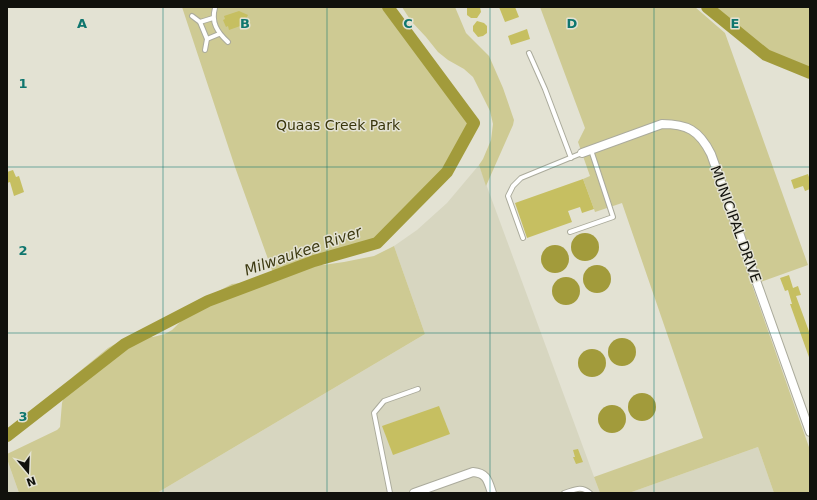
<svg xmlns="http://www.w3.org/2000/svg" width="817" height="500" font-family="'DejaVu Sans',sans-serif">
	<rect width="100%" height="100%" fill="#e3e2d3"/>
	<g fill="#d7d6c0">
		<path d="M479,165L600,493H157L425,334L394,246L417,230L447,203Z"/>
		<path d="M758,447L774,493H629Z"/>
		<path d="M7,459L19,493H7Z"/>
	</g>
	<g fill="#ceca93">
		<path d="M182,7H388L474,123L447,172L377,243L312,264L323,265L344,262L374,256L394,246L425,334L157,493H19L7,459V454L57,430L60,427L62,403L67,386L74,376L108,348L124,339L137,336L153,337L165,334L172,330L186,316L213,294L232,284L248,282L273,273L235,167Z"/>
		<path d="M402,7H455L466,33L489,56L503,88L514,120L513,125L486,186L479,165L483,159L491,140L493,124L490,111L473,77L464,69L448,60L438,52L426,37L411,21Z"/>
		<path d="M540,7H695L725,33L808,265L752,285L810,450V493H774L758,447L629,493H600L594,477L703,438L622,203L595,212L594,209L583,179L590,176L578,142L585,128Z"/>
		<path d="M707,7H810V77L766,55Z"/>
	</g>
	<g fill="#a29b3b">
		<circle cx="585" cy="247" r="14"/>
		<circle cx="555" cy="259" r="14"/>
		<circle cx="597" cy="279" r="14"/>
		<circle cx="566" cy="291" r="14"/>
		<circle cx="622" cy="352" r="14"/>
		<circle cx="592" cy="363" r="14"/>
		<circle cx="642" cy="407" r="14"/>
		<circle cx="612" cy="419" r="14"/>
	</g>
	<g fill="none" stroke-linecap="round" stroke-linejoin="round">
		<g stroke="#a29b3b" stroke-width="12">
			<path d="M707,7L766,55L810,73"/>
			<path d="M7,436L125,344L208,301L314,261L377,243L447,172L474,123L388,7"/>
		</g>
	</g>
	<g fill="#c6bf61">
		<path d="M467,7H480L481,12L477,18H471L467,15Z"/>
		<path d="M499,7H515L519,17L505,22Z"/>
		<path d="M239,11L248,15L243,25L229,30L228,26L226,27L223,20L225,19L224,16Z"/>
		<path d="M477,21L484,23L487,26V33L483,36L478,37L473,31V26Z"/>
		<path d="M527,29L530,39L511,45L508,36Z"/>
		<path d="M13,170L16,177L19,176L24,192L14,196L10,182L7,183V172Z"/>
		<path d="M808,174L810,180V189L805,191L803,186L794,189L791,180Z"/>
		<path d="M583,179L594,209L582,213L580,207L568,211L572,222L527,238L515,203Z"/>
		<path d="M789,275L793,288L798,286L801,295L796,296L810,334V360L790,304H792L788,290L785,291L780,278Z"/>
		<path d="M439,406L450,434L393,455L382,426Z"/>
		<path d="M578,449L583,462L576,464L573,457H575L573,450Z"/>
	</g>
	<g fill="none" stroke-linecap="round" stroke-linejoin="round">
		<g stroke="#abab9c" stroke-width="6">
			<g id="lane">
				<path d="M215,8C211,22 217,32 228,42"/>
				<path d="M192,16L200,22L207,39L205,50"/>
				<path d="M200,22L213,18"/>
				<path d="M207,39L219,34"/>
				<path d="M529,53L545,89L571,158"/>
				<path d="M570,232L613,217L591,150"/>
				<path d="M523,238L508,196L513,186L521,178L582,153"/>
				<path d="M390,493L374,413L384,401L418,389"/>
				<path d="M564,493C574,490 581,485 590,493"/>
			</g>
		</g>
		<g stroke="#abab9c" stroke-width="10">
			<g id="street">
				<path d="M582,153L662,124C687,124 699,130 711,154L810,432"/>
				<path d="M414,493L473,472C487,473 488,481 492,493"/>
			</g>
		</g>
		<use href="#lane" stroke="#fff" stroke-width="4"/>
		<use href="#street" stroke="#fff" stroke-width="8"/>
	</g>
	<path fill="none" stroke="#0f766e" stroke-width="1" stroke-opacity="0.55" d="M163,7V493M327,7V493M490,7V493M654,7V493M7,167H810M7,333H810"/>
	<g text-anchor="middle" stroke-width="3" stroke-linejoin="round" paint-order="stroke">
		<g font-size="14" fill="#39360c" stroke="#e3e2d3">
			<text x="338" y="130">Quaas Creek Park</text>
		</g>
		<g font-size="14" fill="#11110c" stroke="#e3e2d3">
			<text transform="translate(736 224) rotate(70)" y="5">MUNICIPAL DRIVE</text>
		</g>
		<g font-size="15" font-style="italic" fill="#3d3a12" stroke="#e3e2d3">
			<text transform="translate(303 251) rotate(-19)" y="5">Milwaukee River</text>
		</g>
	</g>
	<g font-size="13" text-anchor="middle" font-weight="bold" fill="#0f766e" stroke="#e3e2d3" stroke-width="3" stroke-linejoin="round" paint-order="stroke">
		<text x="82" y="28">A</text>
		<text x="245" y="28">B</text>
		<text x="408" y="28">C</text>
		<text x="572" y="28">D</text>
		<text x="735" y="28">E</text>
		<text x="23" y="88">1</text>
		<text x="23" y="255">2</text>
		<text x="23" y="421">3</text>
	</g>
	<rect width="817" height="500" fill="none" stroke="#11110c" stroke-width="16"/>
	<g transform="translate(28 472) rotate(161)" stroke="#e3e2d3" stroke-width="3" paint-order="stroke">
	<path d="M0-3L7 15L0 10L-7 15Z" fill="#11110c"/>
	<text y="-6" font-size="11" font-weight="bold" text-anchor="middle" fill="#11110c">N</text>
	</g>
</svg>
